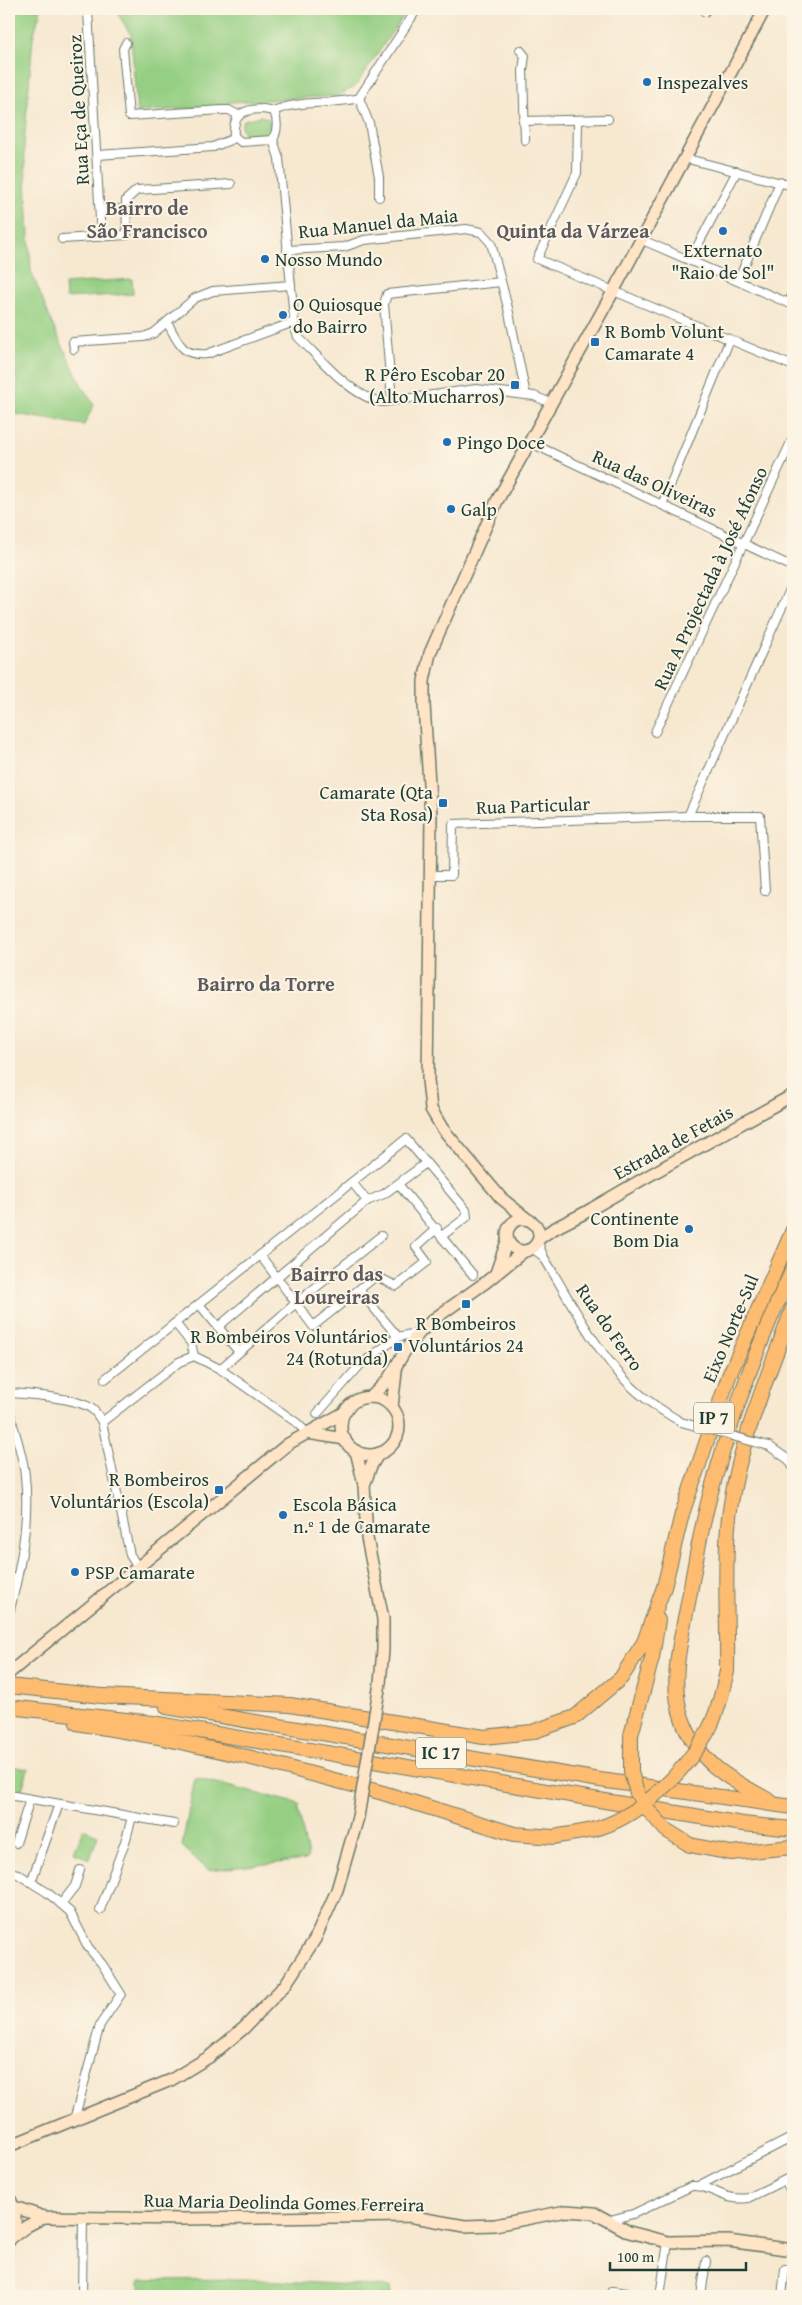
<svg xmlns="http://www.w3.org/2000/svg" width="802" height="2305" font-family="'Gentium Book Plus',serif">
	<rect width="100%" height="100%" fill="#fcf5e5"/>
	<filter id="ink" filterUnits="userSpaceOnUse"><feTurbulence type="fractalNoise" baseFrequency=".02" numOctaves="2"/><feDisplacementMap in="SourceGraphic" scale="10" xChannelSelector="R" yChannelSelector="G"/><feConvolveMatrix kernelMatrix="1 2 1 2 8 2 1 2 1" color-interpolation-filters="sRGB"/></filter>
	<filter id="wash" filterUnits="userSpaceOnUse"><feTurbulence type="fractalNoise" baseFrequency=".0096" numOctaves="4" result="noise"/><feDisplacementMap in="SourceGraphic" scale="20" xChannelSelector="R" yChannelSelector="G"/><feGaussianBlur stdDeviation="1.12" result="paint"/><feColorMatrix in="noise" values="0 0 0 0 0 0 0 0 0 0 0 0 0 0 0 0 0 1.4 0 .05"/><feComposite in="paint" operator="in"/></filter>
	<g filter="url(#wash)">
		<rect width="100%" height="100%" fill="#f7e8d0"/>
		<g fill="#95cf83" stroke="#5a865c">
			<path d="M9,9H41L33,37L24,144L31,271L53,326L83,388L94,405L84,425L9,413V393L18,391L9,338Z"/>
			<path d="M115,9H408L355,87L337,96L233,102L228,103L226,106L137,112L131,35Z"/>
			<path d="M261,116L267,118L271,124L268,135L252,138L245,136L241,126L244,120Z"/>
			<path d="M132,279L133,294L66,298L65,284Z"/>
			<path d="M11,1766L28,1769L22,1789L11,1786Z"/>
			<path d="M195,1778L300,1804L298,1809L308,1857L306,1860L208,1870L182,1846Z"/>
			<path d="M83,1829L98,1835L90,1859L74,1853Z"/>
			<path d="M244,2279L390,2287L391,2296H140V2280Z"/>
		</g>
	</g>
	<g filter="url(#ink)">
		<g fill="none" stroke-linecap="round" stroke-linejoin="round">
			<g stroke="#6b796b" stroke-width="10">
				<g id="street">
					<path d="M88,11L101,237"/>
					<path d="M705,12L706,9"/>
					<path d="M126,43L123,49L129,116L222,110H229L238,115"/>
					<path d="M520,50L525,56L523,70L525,140"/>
					<path d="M359,98L369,123L379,177V197"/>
					<path d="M263,109L274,111C278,121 278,130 273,140L241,142L234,136C232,114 244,109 263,109Z"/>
					<path d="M274,111C296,100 333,105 359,98L417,9"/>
					<path d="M523,121L608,119"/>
					<path d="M578,121L577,173L537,259L793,366"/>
					<path d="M273,140L279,158L295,329L298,337C321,359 352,398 383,402L476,389L534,396L551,403"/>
					<path d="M98,155L213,147L235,138"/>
					<path d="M684,158L793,186"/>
					<path d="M100,210L125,209"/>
					<path d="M62,239L127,235L126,200L137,190L231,184"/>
					<path d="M640,239L793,305"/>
					<path d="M287,250L344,247L364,240L466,229L481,232L491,243L508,308L526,395"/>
					<path d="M690,260L737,171"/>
					<path d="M738,281L780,182"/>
					<path d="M789,303L793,292"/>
					<path d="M167,322C179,343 181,356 207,354L294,322"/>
					<path d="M74,349L73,342L144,337L154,333L195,298L213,291L291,285"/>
					<path d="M392,401L384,304L387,294L501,282"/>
					<path d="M529,442L793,567"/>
					<path d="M662,505L730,339"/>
					<path d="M655,732L793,438"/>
					<path d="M688,816L793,583"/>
					<path d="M430,875H452L453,824L688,816H760L765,891"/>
					<path d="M352,1182L367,1201"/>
					<path d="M398,1184L473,1275"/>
					<path d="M538,1242L543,1256C569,1298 592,1345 626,1381C642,1398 661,1410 681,1422"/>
					<path d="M533,1249L543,1256"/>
					<path d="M260,1255L313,1326L376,1276L396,1286L427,1262L416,1247L437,1228"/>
					<path d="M359,1290L398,1337"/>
					<path d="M199,1304L239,1352"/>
					<path d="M175,1323L191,1343L194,1356"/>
					<path d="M218,1327L367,1201L384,1194L426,1163"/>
					<path d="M220,1369L296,1303L381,1236"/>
					<path d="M105,1379L406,1139L466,1210L467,1217L443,1235"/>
					<path d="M9,1393C28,1394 78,1398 92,1409C97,1413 99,1417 102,1422L130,1555L137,1566"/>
					<path d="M9,1409C14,1431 23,1454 25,1476C30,1523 20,1569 9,1614"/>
					<path d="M317,1414L361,1364L398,1337L420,1332"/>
					<path d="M102,1422L179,1362L194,1356L220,1369L297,1423L307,1433"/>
					<path d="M769,1446L789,1460L793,1467"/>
					<path d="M9,1795L174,1824"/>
					<path d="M16,1843L30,1799"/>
					<path d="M9,1872L18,1874L48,1893L70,1912L88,1947L102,1964L121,1994L100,2025L74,2120"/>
					<path d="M31,1882L59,1804"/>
					<path d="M61,1904L75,1886L80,1870"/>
					<path d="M100,1910L126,1839L132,1817"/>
					<path d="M785,2180L793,2195"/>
					<path d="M698,2186L793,2137"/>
					<path d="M610,2220L633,2214L692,2186C713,2185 723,2202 748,2198L793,2176"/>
					<path d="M82,2296L83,2217"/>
					<path d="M609,2296L612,2291L650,2296"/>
					<path d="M660,2296L668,2242"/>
					<path d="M701,2296L706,2261"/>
					<path d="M782,2296L785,2269"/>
				</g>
			</g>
			<g stroke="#6b796b" stroke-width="14">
				<g id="secondary">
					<circle cx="523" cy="1235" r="16"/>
					<path d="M527,1219L501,1198L442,1128L431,1109L428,1080L431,815L424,705V681L430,653L497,501L614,290L765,9"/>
					<path d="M540,1238C556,1225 576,1219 593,1208C659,1169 726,1132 793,1095"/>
					<path d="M496,1273L507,1241"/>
					<path d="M371,1397L387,1381L405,1351L420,1332L434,1319L486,1282L523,1252"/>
					<circle cx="370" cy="1426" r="29"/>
					<path d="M392,1407L396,1372"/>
					<path d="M307,1433L345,1439"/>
					<path d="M356,1451L364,1485L367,1538L383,1619V1650L380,1683"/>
					<path d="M364,1485L371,1466L379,1453"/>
					<path d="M9,1673L288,1444L345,1412"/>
					<path d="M9,2146L171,2080L209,2057L244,2028L285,1985L315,1939L337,1890L358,1817"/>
					<path d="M9,2197C16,2211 18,2227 9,2241"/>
					<path d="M14,2207L44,2217L183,2219L408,2216L465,2226L495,2225L566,2211L594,2213L629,2232L668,2242L728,2241L793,2250"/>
					<path d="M11,2238L27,2226L44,2217"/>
				</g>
			</g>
			<g stroke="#6b796b" stroke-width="16">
				<g id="highway">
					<path d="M727,1671C728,1623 724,1575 728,1527C735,1451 767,1379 793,1308"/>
					<path d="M9,1686L111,1697"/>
					<path d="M103,1696L290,1705L484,1737L532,1732L575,1717L621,1678L644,1642L664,1587L682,1514L729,1376L793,1230"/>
					<path d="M9,1707L153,1723L599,1800L743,1824L793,1829"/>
					<path d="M167,1707L600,1780L793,1807"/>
					<path d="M77,1723L158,1737L248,1757L383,1793L514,1834L554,1837"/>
					<path d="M631,1735L652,1658L658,1620"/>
					<path d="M770,1801C730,1779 698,1764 682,1718C669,1682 681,1639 688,1603C695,1565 701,1526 712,1488C733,1413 759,1339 793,1269"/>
					<path d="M690,1845L731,1853L793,1847"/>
				</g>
			</g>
			<use href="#street" stroke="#fff" stroke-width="8"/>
			<use href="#secondary" stroke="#ffe4c6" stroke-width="11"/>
			<use href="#highway" stroke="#febc70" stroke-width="14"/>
			<g stroke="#6b796b" stroke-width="10" stroke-linecap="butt">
				<path id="street-bridge" d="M681,1422L769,1446"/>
			</g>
			<g stroke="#6b796b" stroke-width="14" stroke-linecap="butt">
				<path id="secondary-bridge" d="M358,1817L380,1683"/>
			</g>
			<g stroke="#6b796b" stroke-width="16" stroke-linecap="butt">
				<g id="highway-bridge">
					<path d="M631,1735V1772L637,1793L649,1811L666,1830L690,1845"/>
					<path d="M554,1837C567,1834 580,1833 592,1830C638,1818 681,1776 705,1736C717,1717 722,1693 727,1671"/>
				</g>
			</g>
			<use href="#street-bridge" stroke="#fff" stroke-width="8"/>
			<use href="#secondary-bridge" stroke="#ffe4c6" stroke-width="11"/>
			<use href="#highway-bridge" stroke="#febc70" stroke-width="14"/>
		</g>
	</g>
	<g fill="#1f6fb2" stroke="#fcf5e5" stroke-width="2">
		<circle cx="647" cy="82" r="5"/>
		<circle cx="723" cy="231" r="5"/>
		<circle cx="265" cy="259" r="5"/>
		<circle cx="283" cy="315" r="5"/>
		<rect x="590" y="337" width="10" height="10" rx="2.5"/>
		<rect x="510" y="380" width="10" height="10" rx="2.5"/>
		<circle cx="447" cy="442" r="5"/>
		<circle cx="451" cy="509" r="5"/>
		<rect x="438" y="798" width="10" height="10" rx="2.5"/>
		<circle cx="689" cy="1229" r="5"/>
		<rect x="461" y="1299" width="10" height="10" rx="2.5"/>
		<rect x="393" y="1342" width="10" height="10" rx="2.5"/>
		<rect x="214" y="1485" width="10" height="10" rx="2.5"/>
		<circle cx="283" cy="1515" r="5"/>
		<circle cx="75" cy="1572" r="5"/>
	</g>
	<g text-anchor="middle" stroke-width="4" stroke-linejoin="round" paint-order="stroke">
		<g fill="#fcf5e5" stroke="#617469" stroke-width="1">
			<rect x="694" y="1402.5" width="40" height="31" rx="4"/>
			<rect x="416" y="1737.5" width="50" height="31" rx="4"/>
		</g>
		<g font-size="18" font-weight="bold" fill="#1f3d34">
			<text x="714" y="1424">IP 7</text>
			<text x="441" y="1759">IC 17</text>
		</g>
		<g font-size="19" fill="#1f3d34" stroke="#fcf5e5" text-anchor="start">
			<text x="657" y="89">Inspezalves</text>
			<text x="723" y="257" text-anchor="middle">Externato<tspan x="723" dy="22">"Raio de Sol"</tspan></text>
			<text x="275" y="266">Nosso Mundo</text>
			<text x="293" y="311">O Quiosque<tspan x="293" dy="22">do Bairro</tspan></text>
			<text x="605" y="338">R Bomb Volunt<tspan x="605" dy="22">Camarate 4</tspan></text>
			<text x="505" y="381" text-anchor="end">R Pêro Escobar 20<tspan x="505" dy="22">(Alto Mucharros)</tspan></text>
			<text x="457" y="449">Pingo Doce</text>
			<text x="461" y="516">Galp</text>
			<text x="433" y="799" text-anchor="end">Camarate (Qta<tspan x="433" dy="22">Sta Rosa)</tspan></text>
			<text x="679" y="1225" text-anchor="end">Continente<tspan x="679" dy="22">Bom Dia</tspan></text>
			<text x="466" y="1330" text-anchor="middle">R Bombeiros<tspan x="466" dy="22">Voluntários 24</tspan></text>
			<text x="388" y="1343" text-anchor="end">R Bombeiros Voluntários<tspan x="388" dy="22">24 (Rotunda)</tspan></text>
			<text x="209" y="1486" text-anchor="end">R Bombeiros<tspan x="209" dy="22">Voluntários (Escola)</tspan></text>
			<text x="293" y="1511">Escola Básica<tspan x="293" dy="22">n.º 1 de Camarate</tspan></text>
			<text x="85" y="1579">PSP Camarate</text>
		</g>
		<g font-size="19" fill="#1f3d34" stroke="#fcf5e5">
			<text transform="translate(78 110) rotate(-93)" y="7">Rua Eça de Queiroz</text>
			<text transform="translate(378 223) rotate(-6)" y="7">Rua Manuel da Maia</text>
			<text transform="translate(655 483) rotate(25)" y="7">Rua das Oliveiras</text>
			<text transform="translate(710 578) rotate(-65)" y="7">Rua A Projectada à José Afonso</text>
			<text transform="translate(533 805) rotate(-2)" y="7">Rua Particular</text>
			<text transform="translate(673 1142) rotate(-29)" y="7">Estrada de Fetais</text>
			<text transform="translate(610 1327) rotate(55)" y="7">Rua do Ferro</text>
			<text transform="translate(730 1328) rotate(-67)" y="7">Eixo Norte-Sul</text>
			<text transform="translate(284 2202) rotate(1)" y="7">Rua Maria Deolinda Gomes Ferreira</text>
		</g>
		<g font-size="20" font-weight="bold" fill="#5c5a5f" stroke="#fcf5e5">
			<text x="147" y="215">Bairro de<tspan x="147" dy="23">São Francisco</tspan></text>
			<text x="573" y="238">Quinta da Várzea</text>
			<text x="266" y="991">Bairro da Torre</text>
			<text x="337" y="1281">Bairro das<tspan x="337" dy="23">Loureiras</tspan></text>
		</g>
	</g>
	<rect width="802" height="2305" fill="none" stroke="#fcf5e5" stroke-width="30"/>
	<path d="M610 2262v8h136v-8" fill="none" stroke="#1f3d34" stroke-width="2.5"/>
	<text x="617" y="2262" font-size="15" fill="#1f3d34" stroke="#fcf5e5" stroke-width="4" paint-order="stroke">100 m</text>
</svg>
